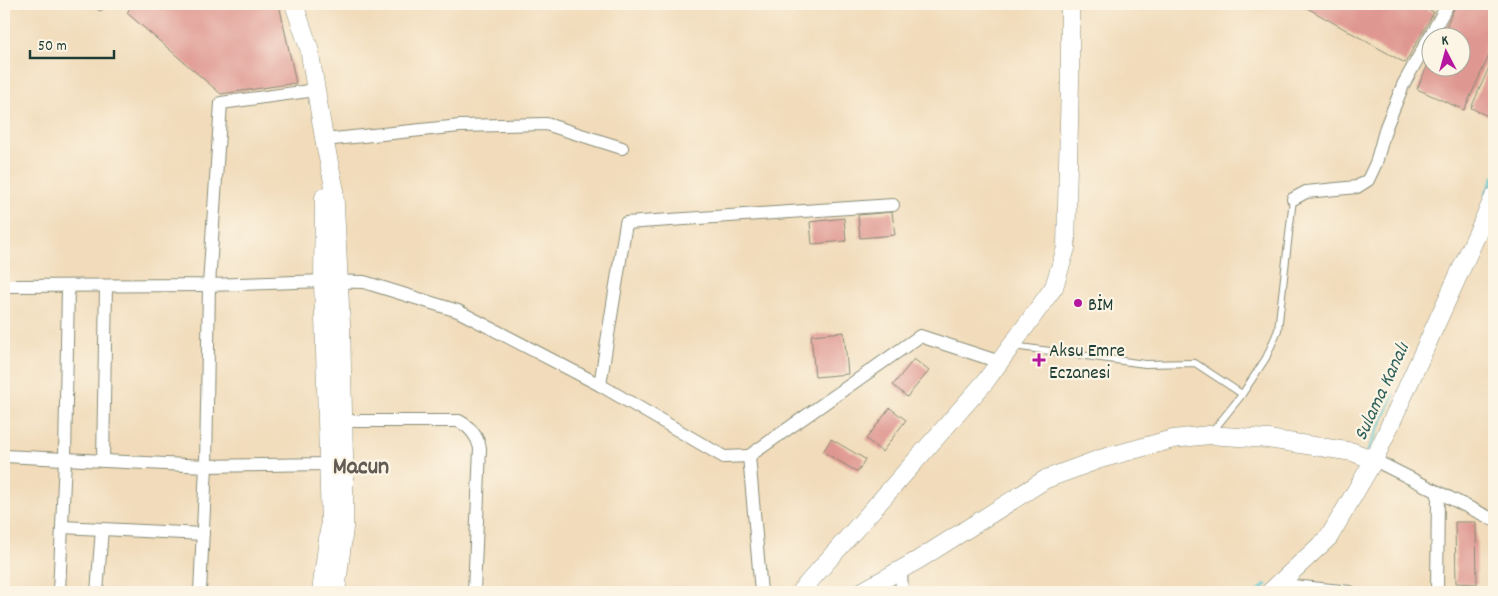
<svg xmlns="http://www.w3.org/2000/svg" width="1498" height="596" font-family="Dekko,sans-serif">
	<rect width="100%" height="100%" fill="#fcf5e5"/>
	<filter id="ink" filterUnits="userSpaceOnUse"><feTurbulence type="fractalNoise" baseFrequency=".02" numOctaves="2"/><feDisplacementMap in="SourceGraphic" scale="10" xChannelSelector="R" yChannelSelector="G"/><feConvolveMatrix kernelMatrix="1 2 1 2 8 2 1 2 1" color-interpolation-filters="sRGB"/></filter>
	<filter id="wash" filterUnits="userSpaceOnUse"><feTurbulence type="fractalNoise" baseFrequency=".0096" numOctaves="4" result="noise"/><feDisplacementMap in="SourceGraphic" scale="20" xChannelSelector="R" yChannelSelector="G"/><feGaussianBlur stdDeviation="1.12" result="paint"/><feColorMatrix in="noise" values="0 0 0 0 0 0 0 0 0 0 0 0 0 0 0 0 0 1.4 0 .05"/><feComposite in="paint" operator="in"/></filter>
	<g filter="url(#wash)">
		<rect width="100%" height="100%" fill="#f1dbba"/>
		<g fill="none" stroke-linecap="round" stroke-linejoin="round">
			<g stroke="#5ac7d0" stroke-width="3">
				<path d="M1486,194L1494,177"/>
				<path d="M1368,451L1394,395"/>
				<path d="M1257,592L1266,585"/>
			</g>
		</g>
		<g id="blocks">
			<g fill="#df9791">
				<path d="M132,4H279L296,83L221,94L127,13Z"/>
				<path d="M1300,4H1414L1434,12L1405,63Z"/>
				<path d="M1456,4H1494V45L1464,110L1417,89L1430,60V68H1460V38H1441Z"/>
				<path d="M1494,56V119L1471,108Z"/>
				<path d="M892,212L895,235L860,238L858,215Z"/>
				<path d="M844,218L846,241L812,244L810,222Z"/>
				<path d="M844,332L848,374L815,377L811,335Z"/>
				<path d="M914,359L929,371L907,397L893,385Z"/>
				<path d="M890,408L906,420L882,452L866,439Z"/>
				<path d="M831,439L865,459L858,472L823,452Z"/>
				<path d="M1455,522H1476L1477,584L1456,583Z"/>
			</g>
		</g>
	</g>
	<g filter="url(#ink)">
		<use href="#blocks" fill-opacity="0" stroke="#888c77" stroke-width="1"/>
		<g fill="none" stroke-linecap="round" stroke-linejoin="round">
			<g stroke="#888c77" stroke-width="8">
				<g id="lane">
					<path d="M100,7L102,4"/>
					<path d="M1013,346L1145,364L1195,363L1242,394"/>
					<path d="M1212,432L1241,396L1266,358L1278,330L1293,199"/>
				</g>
			</g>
			<g stroke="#888c77" stroke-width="14">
				<g id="street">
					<path d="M324,140L460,126L546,124L622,148"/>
					<path d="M1293,199L1306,192L1357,187L1368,180L1376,163L1386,127L1403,85L1448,4"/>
					<path d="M4,286L209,285L323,281L364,282L458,311L600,385L724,457L749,456"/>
					<path d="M600,385L626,223L893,205"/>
					<path d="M343,421H459C470,427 477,435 480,448L474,592"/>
					<path d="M4,456L206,466L328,464"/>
					<path d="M1374,460L1494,520"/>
					<path d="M103,461L106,286"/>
					<path d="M62,527L203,534"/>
					<path d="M901,570L902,592"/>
					<path d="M1281,582L1293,586L1350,592"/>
					<path d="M59,592L65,459L68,286"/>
					<path d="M97,592L102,529"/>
					<path d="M200,592L206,466L209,285L221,103L316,90"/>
					<path d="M761,592L749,456L920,336L1000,362"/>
					<path d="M1437,592L1438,492"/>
				</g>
			</g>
			<g stroke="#888c77" stroke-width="19">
				<g id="secondary">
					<path d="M294,4L309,48L325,144L334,186L341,325L344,457V528L336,592"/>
					<path d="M321,592L330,524L323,281L324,197"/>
					<path d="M800,592L985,382L1054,287L1066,248L1070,81V4"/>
					<path d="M861,592L918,560L1046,479L1100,459L1173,439L1209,435L1268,439L1353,452L1374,460"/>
					<path d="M1270,592L1329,537L1374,460L1494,197"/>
				</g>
			</g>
			<use href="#lane" stroke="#fff" stroke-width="6"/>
			<use href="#street" stroke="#fff" stroke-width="12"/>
			<use href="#secondary" stroke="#fff" stroke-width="18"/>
		</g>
	</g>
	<g fill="#b5179e" stroke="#fcf5e5" stroke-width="2">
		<circle cx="1078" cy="303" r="5"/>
		<path d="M1036.5 352.5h5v5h5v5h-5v5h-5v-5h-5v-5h5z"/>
	</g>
	<g text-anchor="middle" stroke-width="4.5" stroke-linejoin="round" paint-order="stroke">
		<g font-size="19" fill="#1f3d34" stroke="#fcf5e5" text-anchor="start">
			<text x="1088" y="310">BİM</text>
			<text x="1049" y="356">Aksu Emre<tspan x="1049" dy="22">Eczanesi</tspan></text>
		</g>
		<g font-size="20" font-style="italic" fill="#2e605b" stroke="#fcf5e5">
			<text transform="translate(1380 391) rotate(-65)" y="7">Sulama Kanalı</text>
		</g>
		<g font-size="24" font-weight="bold" fill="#625c55" stroke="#fcf5e5">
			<text x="361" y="473">Macun</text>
		</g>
	</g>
	<rect width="1498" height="596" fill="none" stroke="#fcf5e5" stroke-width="20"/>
	<g transform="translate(1446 52) rotate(354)"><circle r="24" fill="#fcf5e5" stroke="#a4ab9e"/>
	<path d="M0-4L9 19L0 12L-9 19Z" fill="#b5179e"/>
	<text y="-8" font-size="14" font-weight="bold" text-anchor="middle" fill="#1f3d34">K</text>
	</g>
	<path d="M30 50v8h84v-8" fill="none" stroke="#1f3d34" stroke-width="2.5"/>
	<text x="38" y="50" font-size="15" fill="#1f3d34" stroke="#fcf5e5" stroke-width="4" paint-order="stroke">50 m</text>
</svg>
